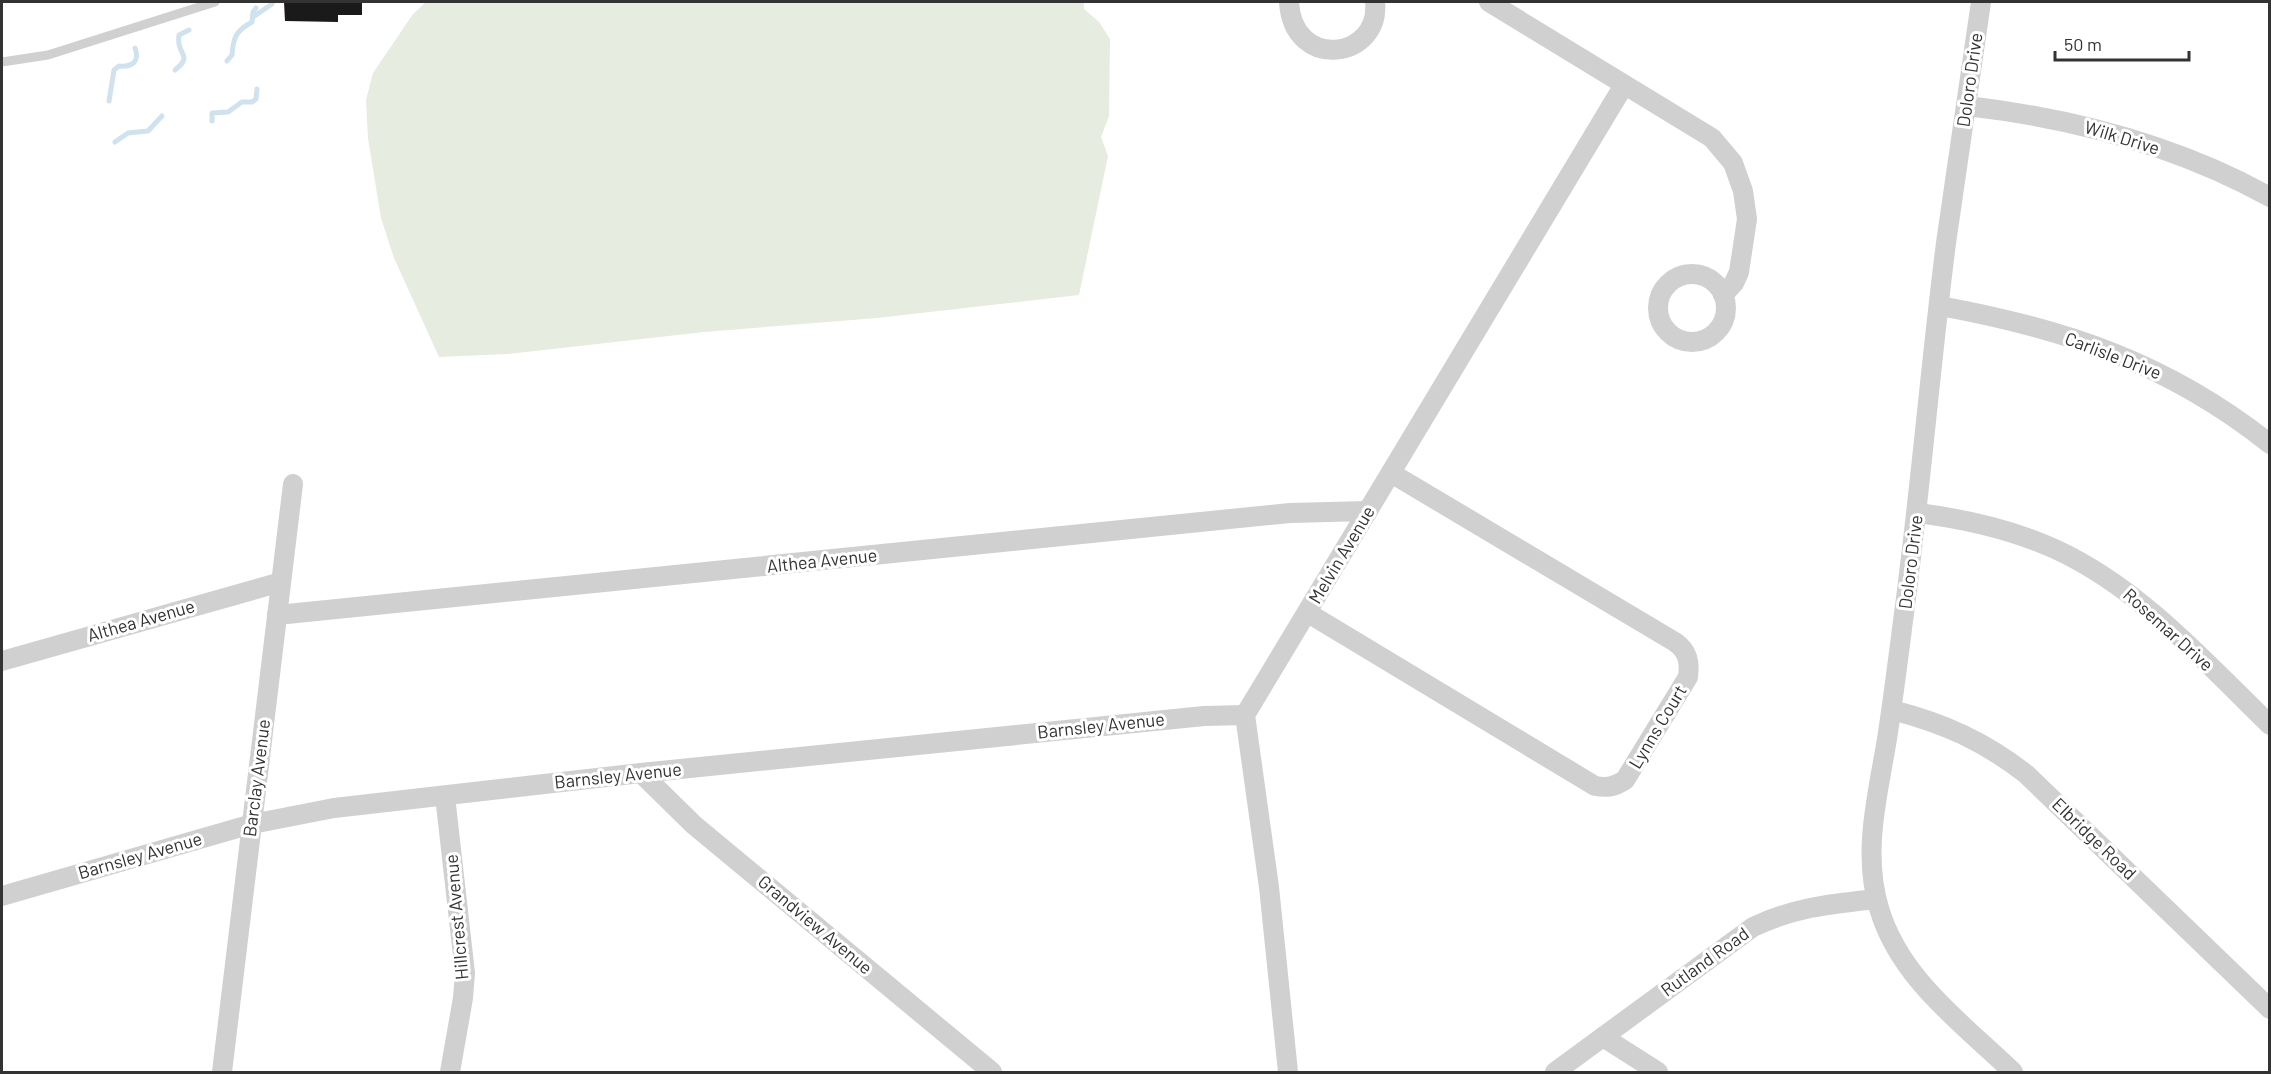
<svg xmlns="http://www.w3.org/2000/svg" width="2271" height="1074" font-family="Barlow,sans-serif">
	<rect width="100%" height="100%" fill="#fff"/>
	<path fill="#e6ecdf" d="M426,2H1084V9L1099,22L1110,39L1109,116L1101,137L1108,156L1079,295L877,318L704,332L508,354L439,357L394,258L381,218L368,138L366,100L373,73L413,14Z"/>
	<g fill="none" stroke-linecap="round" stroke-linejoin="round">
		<g stroke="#cfe2ee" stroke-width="5">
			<path d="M253,17L272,4V2"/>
			<path d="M227,61L232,55C233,37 237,30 252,22L253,12L256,8"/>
			<path d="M175,70C195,54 175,55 179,35L189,30"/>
			<path d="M109,101L114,70L119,66C132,67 140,62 135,48"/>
			<path d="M212,121V113L228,112L242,102H252L256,99L257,89"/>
			<path d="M115,142L128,133L148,131L162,116"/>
		</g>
	</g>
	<path fill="#1a1a1a" d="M284,2H362V15H338V22L285,21Z"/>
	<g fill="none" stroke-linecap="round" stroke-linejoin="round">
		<path stroke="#d0d0d0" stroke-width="9" d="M2,62L48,55L215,2"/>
		<g stroke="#d0d0d0" stroke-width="20">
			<path d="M1289,2C1293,72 1381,59 1375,2"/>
			<path d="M1489,2L1712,138L1733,163L1743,191L1747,219L1739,272L1734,283L1723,295"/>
			<path d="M1981,2C1970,82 1957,162 1946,243C1930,369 1920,495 1903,621C1898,660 1893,700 1887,739C1878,794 1862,852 1879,908C1899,978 1962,1023 2013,1072"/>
			<path d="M1967,106C2072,118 2176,145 2270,197"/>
			<circle cx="1692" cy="308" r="34"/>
			<path d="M1940,306C2066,329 2168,363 2270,444"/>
			<path d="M1918,513C1965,519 2011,529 2055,549C2140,588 2204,661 2270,725"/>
			<path d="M1308,613L1595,786C1607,788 1614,787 1625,780L1688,677C1690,662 1688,651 1675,642L1391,473"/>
			<path d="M277,615L1290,513L1368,511"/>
			<path d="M2,661L281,582"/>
			<path d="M1892,710C1943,723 1984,741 2026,774L2270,1009"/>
			<path d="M641,773L694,825L992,1072"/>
			<path d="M445,796L465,973L463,998L450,1072"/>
			<path d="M2,896L252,824L334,808L641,773L1204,716L1245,715"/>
			<path d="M1603,1037L1658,1072"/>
			<path d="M222,1072L293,484"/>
			<path d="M1288,1072L1269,887L1245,715L1624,85"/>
			<path d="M1555,1072L1753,927C1795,907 1830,904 1876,899"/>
		</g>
	</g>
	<g text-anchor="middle" stroke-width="6" stroke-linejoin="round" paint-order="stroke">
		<g font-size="18" fill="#333" stroke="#fff">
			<text transform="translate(1970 80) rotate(-82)" y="6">Doloro Drive</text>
			<text transform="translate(2122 138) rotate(17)" y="6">Wilk Drive</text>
			<text transform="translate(2113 356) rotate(21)" y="6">Carlisle Drive</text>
			<text transform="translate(1342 555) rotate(-59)" y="6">Melvin Avenue</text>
			<text transform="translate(822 561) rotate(-6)" y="6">Althea Avenue</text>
			<text transform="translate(1911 562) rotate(-83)" y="6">Doloro Drive</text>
			<text transform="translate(141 621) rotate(-16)" y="6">Althea Avenue</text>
			<text transform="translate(2168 630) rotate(42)" y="6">Rosemar Drive</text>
			<text transform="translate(1101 726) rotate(-6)" y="6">Barnsley Avenue</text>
			<text transform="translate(1658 727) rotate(-59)" y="6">Lynns Court</text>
			<text transform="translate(618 776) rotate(-6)" y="6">Barnsley Avenue</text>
			<text transform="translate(257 778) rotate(-83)" y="6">Barclay Avenue</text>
			<text transform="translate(2094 839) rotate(44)" y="6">Elbridge Road</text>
			<text transform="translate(140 856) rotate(-16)" y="6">Barnsley Avenue</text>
			<text transform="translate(457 917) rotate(-95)" y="6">Hillcrest Avenue</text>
			<text transform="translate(815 925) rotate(40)" y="6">Grandview Avenue</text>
			<text transform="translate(1705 962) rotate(-36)" y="6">Rutland Road</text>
		</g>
	</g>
	<rect width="2271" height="1074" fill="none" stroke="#333333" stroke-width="6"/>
	<path d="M2055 51v9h134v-9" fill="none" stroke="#333333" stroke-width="3"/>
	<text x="2064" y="51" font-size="18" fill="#333333" stroke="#ffffff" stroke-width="4.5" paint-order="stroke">50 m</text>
</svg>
